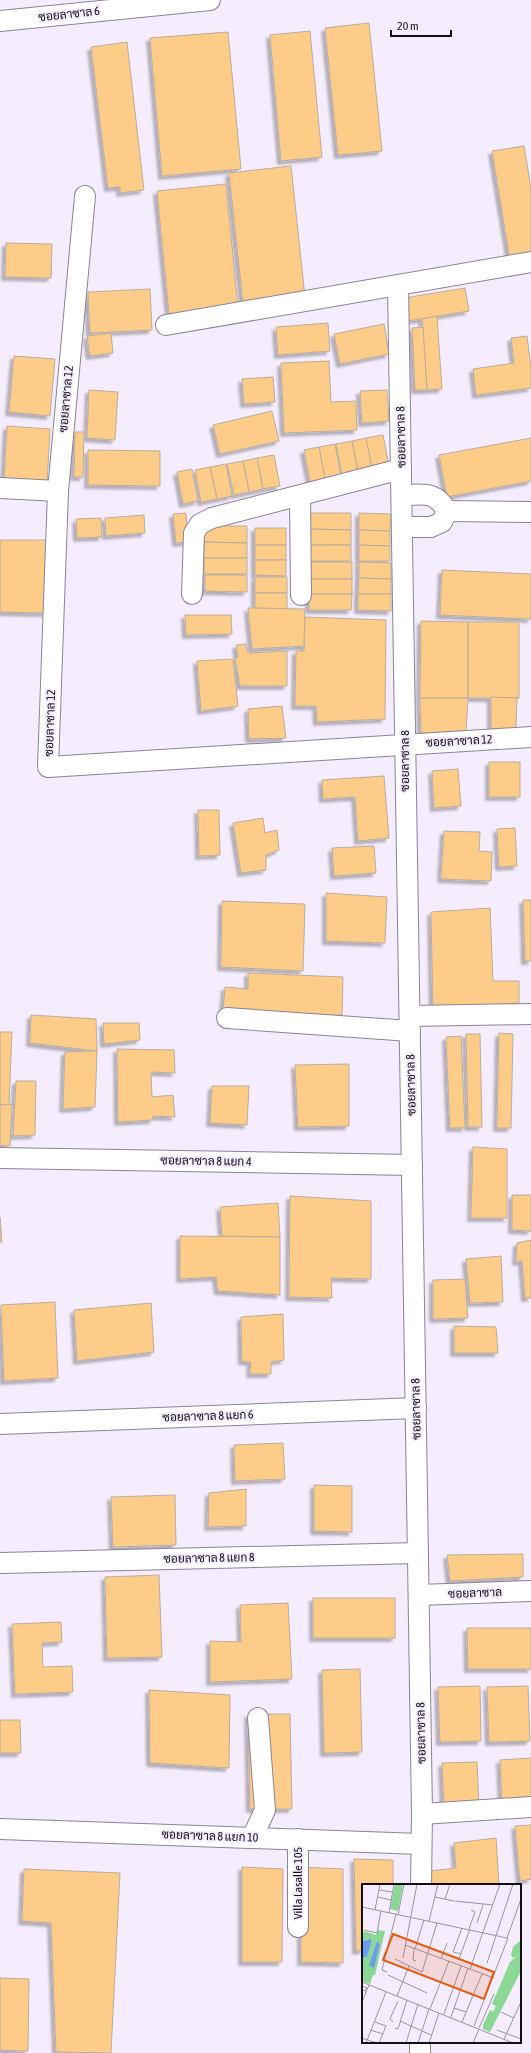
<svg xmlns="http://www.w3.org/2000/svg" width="531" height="2053" font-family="'Asap Condensed',Sarabun,sans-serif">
	<defs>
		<filter id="shadow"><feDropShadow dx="-3.5" dy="3.5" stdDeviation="1" flood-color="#0004"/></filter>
	</defs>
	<rect width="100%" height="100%" fill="#f5edfd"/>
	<g fill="#fdcc89" stroke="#baad9c" filter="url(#shadow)">
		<path d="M369,23L382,151L338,155L325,28Z"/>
		<path d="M310,31L322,157L281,161L270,35Z"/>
		<path d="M228,32L241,169L162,176L150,38Z"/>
		<path d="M127,42L144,190L120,193V187L108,188L91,47Z"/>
		<path d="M524,146L531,188V257L510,260L492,151Z"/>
		<path d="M291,166L305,297L243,303L229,173Z"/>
		<path d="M226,184L238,308L169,314L157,191Z"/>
		<path d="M6,243L52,244L51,278L5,277Z"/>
		<path d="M465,288L469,311L408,321L404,298Z"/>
		<path d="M150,289L152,330L90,333L88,292Z"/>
		<path d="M437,316L442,389L427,390L422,319Z"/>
		<path d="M328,323L330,351L278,355L276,327Z"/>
		<path d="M384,324L389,354L340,364L334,334Z"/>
		<path d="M423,327L427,390H415L412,328Z"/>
		<path d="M111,333L113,353L90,356L87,336Z"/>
		<path d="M527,336L531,368V388L476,395L473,369L514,363L511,338Z"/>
		<path d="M14,356L55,359L50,416L9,412Z"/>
		<path d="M329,361L331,402L356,401L357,430L284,433L281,363Z"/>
		<path d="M273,377L275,402L244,404L242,379Z"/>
		<path d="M89,390L118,392L115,440L87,438Z"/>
		<path d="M387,390L389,421L362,423L360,391Z"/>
		<path d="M272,411L279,441L220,454L213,425Z"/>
		<path d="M7,426L50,429L47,485L4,482Z"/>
		<path d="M75,432H84L83,477H74Z"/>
		<path d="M383,435L389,466L372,469L366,438Z"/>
		<path d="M366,438L372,469L358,472L352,441Z"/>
		<path d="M531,438V481L447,497L439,455Z"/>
		<path d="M352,441L358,472L342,475L336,444Z"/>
		<path d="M335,444L341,476L325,479L319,447Z"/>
		<path d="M319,447L325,479L310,482L304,450Z"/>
		<path d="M88,450L160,451V486L88,485Z"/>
		<path d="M274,455L280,486L263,489L257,458Z"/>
		<path d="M257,458L263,489L249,492L243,461Z"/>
		<path d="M243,461L249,492L234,495L227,464Z"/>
		<path d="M226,464L232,496L217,499L210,467Z"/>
		<path d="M210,467L217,499L201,502L195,470Z"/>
		<path d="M192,469L198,501L183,504L177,472Z"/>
		<path d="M186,513L188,542L176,543L173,514Z"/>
		<path d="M309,513H351V530L309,529Z"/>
		<path d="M359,513L391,514L390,531L359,530Z"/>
		<path d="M144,515L145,533L106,536L105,518Z"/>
		<path d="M101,518L102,537L77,538L76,519Z"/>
		<path d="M204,526H247V543L204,542Z"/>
		<rect x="255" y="528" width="31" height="17"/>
		<path d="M309,529L351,530V545H309Z"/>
		<path d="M359,530L390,531V546L359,545Z"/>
		<path d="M0,540H47L46,613L0,612Z"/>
		<path d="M204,542L247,543V558H204Z"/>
		<rect x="255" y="545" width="31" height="15"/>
		<rect x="309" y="545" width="42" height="16"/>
		<path d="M359,545L390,546V561H359Z"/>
		<rect x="204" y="558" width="43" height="16"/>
		<path d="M255,560H286V576L255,575Z"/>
		<rect x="309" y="562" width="43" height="17"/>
		<path d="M359,562L391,563V579L359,578Z"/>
		<path d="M442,570L531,574V619L440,615Z"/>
		<path d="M205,575H247V592L205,591Z"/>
		<rect x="255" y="577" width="32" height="16"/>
		<path d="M359,578L391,579V594H358Z"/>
		<rect x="309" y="579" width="43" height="15"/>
		<path d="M255,593H287V609L255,608Z"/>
		<path d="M309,594H352L351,610H309Z"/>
		<path d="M358,594H391V611L358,610Z"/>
		<path d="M248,608L305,609L304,646L252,649Z"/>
		<path d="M185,615H231L232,634L186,635Z"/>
		<path d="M305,617L386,620L385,719L317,722L316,706H295L296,651H304Z"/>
		<path d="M421,621L468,622V698H420Z"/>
		<rect x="468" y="622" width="51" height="76"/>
		<path d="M246,644L248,653L287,651V686H240L235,658L238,657L236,645Z"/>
		<path d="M233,659L238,706L201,711L197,661Z"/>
		<path d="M491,697L517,698L516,729H491Z"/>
		<path d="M420,698H468L466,733H421Z"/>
		<path d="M282,706L286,738L249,739L248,709Z"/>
		<rect x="489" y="762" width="31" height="35"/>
		<path d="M458,769L461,806L434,808L432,771Z"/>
		<path d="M384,776L389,838L358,841L355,797L323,799L322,780Z"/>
		<path d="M198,810H219L220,855L199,856Z"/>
		<path d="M263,818L265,833L277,830L279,850L266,855V870L241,873L233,823Z"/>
		<path d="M515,828L517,866L499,867L497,829Z"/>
		<path d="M444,831L480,832L479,851L492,852L491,881L441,879Z"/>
		<path d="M374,846L376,873L334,876L332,848Z"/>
		<path d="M326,893L387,897L385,943L326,941Z"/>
		<path d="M523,900H531V961H525Z"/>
		<path d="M222,901L305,904L303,971L221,967Z"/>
		<path d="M490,908L493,981H519V1003L433,1010L431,912Z"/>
		<path d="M248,973L343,977L342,1015L316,1016L223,1010L225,987L248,989Z"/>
		<path d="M31,1015L96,1019L97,1051L30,1043Z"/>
		<path d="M103,1023H139L140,1040L104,1044Z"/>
		<path d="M0,1032H12L9,1105H0Z"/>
		<path d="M499,1033L513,1034L511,1128H497Z"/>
		<path d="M466,1034H480L482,1127H468Z"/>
		<path d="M461,1036L465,1128H450L446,1037Z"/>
		<path d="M117,1049L174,1050L175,1073L151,1072L152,1097L173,1095L175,1117L153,1116V1120L118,1122Z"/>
		<path d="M97,1051L95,1107L63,1109L65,1052Z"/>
		<path d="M349,1064V1126L298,1127L295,1065Z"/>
		<path d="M16,1081H36L35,1135L13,1136Z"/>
		<path d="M212,1086H249L247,1125L210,1123Z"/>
		<path d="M12,1104L10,1146L0,1145V1105Z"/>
		<path d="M473,1147L507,1149V1218H471Z"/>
		<path d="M512,1195H531V1231L512,1230Z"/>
		<path d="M290,1196L371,1201V1279L331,1278L332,1298L289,1297Z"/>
		<path d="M278,1203L280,1237L222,1236L220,1207Z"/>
		<path d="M0,1217L2,1242H0Z"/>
		<path d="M180,1236L280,1237V1295L218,1291L216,1277L180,1279Z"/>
		<path d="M531,1240V1298H525L522,1261L516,1262L517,1243Z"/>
		<path d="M501,1256L503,1302L470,1303L466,1259Z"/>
		<path d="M465,1279L468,1318L433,1319V1280Z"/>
		<path d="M55,1302L58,1378L4,1381L1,1305Z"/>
		<path d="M151,1303L154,1352L77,1361L74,1310Z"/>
		<path d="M283,1314L284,1360L271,1362V1374H250L251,1362L242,1361L241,1317Z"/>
		<path d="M454,1326L496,1327L498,1353H454Z"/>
		<path d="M283,1443L285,1479L235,1481L234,1445Z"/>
		<path d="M314,1485L352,1486V1532L314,1531Z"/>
		<path d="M246,1489V1526L208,1527L209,1493Z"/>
		<path d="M175,1495L176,1545L113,1547L111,1497Z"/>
		<path d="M523,1554V1577L450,1581L447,1555Z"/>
		<path d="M159,1575L162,1657L107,1658L105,1577Z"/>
		<rect x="313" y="1598" width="82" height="40"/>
		<path d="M288,1603L292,1679L210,1682V1641L241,1642L240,1605Z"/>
		<path d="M61,1622L62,1642L42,1643L43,1667L72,1666L73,1692L15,1694L12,1624Z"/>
		<path d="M467,1628H531V1669H468Z"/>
		<path d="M360,1669L362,1752L324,1753L322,1670Z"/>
		<path d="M480,1686L481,1741L440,1742L438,1687Z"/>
		<path d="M528,1686L530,1741L489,1742L487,1687Z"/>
		<path d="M149,1690L230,1695L229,1768L150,1763Z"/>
		<path d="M248,1714H290L292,1809H250Z"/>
		<path d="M0,1720H20L21,1753H0Z"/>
		<path d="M531,1758V1802L502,1804L500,1760Z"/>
		<path d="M477,1762L479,1806L444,1807L442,1763Z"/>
		<path d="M531,1825V1879L520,1881L515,1826Z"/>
		<path d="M496,1838L499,1885H432L430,1871L456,1868L454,1843Z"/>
		<path d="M354,1859L393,1860V1885H363V1950L356,1951Z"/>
		<path d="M242,1867L283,1869L282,1962H242Z"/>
		<path d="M301,1867L343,1869V1963L301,1962Z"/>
		<path d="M24,1869L120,1873L111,2053L56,2052L51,1923L22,1921Z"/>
		<path d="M0,1978L29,1979L28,2051L0,2050Z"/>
	</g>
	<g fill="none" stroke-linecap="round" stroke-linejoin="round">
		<g stroke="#8c8395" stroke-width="22">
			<g id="minor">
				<path d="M0,21L210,0"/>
				<path d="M85,196L58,491L48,767L531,737"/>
				<path d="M398,285L422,1814L421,1885"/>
				<path d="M166,325L531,262"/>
				<path d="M0,488L58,491"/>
				<path d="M402,495C423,495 435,490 447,511"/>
				<path d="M300,496L301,595"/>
				<path d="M447,511L531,512"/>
				<path d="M402,527H431L442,522L447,511"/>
				<path d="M192,594L194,533L200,524L212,518L401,469"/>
				<path d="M410,1016L531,1014"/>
				<path d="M227,1018L410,1031"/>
				<path d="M0,1158L412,1165"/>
				<path d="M0,1424L416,1408"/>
				<path d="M0,1563L418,1553"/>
				<path d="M419,1595L531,1591"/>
				<path d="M422,1814L531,1807"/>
				<path d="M0,1829L421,1844"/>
				<path d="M252,1838L265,1810L258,1718"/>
				<path d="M298,1839V1927"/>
				<path d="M420,2053V2042"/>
			</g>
		</g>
		<use href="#minor" stroke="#fff" stroke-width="20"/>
	</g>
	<g text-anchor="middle" stroke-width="4" stroke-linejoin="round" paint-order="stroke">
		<g font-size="12" fill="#120f15" stroke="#f5edfd">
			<text transform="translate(69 14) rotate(-6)" y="4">ซอยลาซาล 6</text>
			<text transform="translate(66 399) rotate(-85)" y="4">ซอยลาซาล 12</text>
			<text transform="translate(401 437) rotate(-91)" y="4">ซอยลาซาล 8</text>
			<text transform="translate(50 723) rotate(-88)" y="4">ซอยลาซาล 12</text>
			<text transform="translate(459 741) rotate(-3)" y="4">ซอยลาซาล 12</text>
			<text transform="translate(405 761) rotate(-90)" y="4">ซอยลาซาล 8</text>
			<text transform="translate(411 1085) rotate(-91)" y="4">ซอยลาซาล 8</text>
			<text transform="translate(206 1161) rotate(1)" y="4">ซอยลาซาล 8 แยก 4</text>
			<text transform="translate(416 1409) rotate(-91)" y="4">ซอยลาซาล 8</text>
			<text transform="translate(208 1416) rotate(-2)" y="4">ซอยลาซาล 8 แยก 6</text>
			<text transform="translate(209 1558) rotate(-1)" y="4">ซอยลาซาล 8 แยก 8</text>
			<text transform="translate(475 1593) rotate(-2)" y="4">ซอยลาซาล</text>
			<text transform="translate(421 1733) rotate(-91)" y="4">ซอยลาซาล 8</text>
			<text transform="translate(210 1836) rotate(2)" y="4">ซอยลาซาล 8 แยก 10</text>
			<text transform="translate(298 1883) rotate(-90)" y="4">Villa Lasalle 105</text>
		</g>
	</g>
	<g transform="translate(362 1884)">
		<rect width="159" height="159" fill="#f5edfd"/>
		<path d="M33,0H41L36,27L28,25ZM16,46L23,47L13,91H11L8,100L0,97V74L5,73L10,57L6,55L0,57V52L2,47L14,51ZM15,57L18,60L14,75L8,78ZM159,56V87L128,148L121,145V141L128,126L131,128L134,122L130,120L148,78L156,71L151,74L149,71L151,63Z" fill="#8bd794" fill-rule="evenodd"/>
		<path d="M8,55L10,57L5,73L0,74V57ZM15,57L18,60L12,84L7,81Z" fill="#689eea"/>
		<path fill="none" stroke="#9a94a0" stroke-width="1" d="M17,6L30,8M16,13L29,16M73,13L92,17M83,15L88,0M93,17L131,21M0,23L145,54L159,15M13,26L18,0M27,29L32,0M36,31L42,0M67,37L76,0M115,39L121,21M107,45L113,28L109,26M2,46L15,49L19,27M43,61L132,94M52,65L51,76L54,77M53,65L62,36M99,70L91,68L100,44M41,74L55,0M33,75L60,88L75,39M79,75L85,59M97,75L108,45M125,79L151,0M108,85L138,0M25,88L20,86L34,30M26,91L65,109M0,98L151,159M0,102L5,104L3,107L0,106M35,112L47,82M0,118L7,101M92,124L104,128M68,125L87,77M139,128L152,134M82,130L99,82M89,133L106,84M38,137L69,151M13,138L24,142L17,159M31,138L28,135L36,117M100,138L120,90M112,142L146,54M33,144L36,145L45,116M117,144L132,110M8,146L21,150M135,146L159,155M0,154L15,159M142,155L159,118M4,159L24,108M44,159L56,120M56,159L67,125M67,159L77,129M111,159L117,145"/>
		<path fill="#e8590c" fill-opacity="0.15" stroke="#e8590c" stroke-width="2" d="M31,50L132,88L122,115L21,76Z"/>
		<rect width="159" height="159" fill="none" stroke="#120f15" stroke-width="2"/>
	</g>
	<path d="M391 30v6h60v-6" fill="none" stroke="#120f15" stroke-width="2"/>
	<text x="397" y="30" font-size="12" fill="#120f15" stroke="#f5edfd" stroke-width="3" paint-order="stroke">20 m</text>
</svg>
